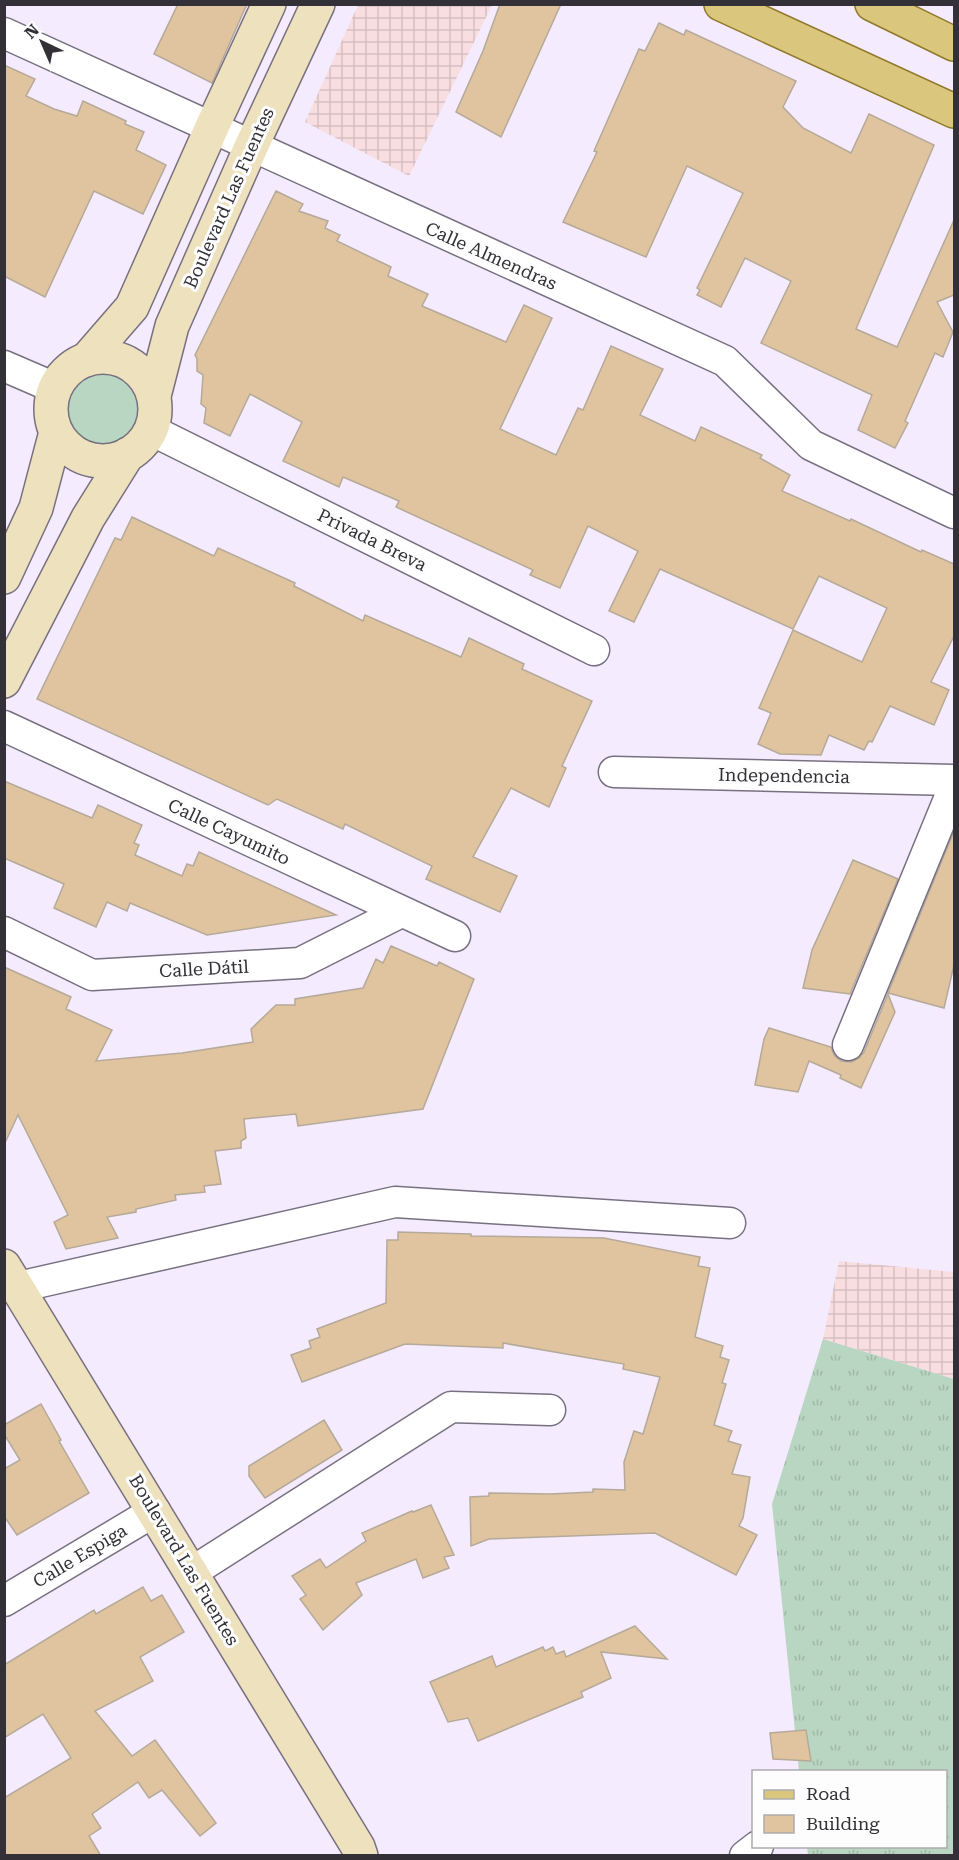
<svg xmlns="http://www.w3.org/2000/svg" width="959" height="1860" font-family="'Roboto Serif',serif">
	<defs>
		<pattern id="industrial-grid" width="8" height="8" patternUnits="userSpaceOnUse" patternTransform="scale(1.5)"><rect width="8" height="8" fill="#f9dee1"/><path d="M0 4h8M4 0v8" fill="none" stroke="#d6bfc2"/></pattern>
		<pattern id="grass-tufts" width="24" height="20" patternUnits="userSpaceOnUse" patternTransform="scale(1.5)"><rect width="24" height="20" fill="#b9d6c2"/><path d="M3 7l-1-3M5 7V3M7 7l1-3M15 17l-1-3M17 17v-4M19 17l1-3" fill="none" stroke="#a0b8a7"/></pattern>
	</defs>
	<rect width="100%" height="100%" fill="#f4ebfe"/>
	<g fill="url(#industrial-grid)">
		<path d="M358,5H492L409,176L305,122Z"/>
		<path d="M839,1261L954,1272V1379L823,1339Z"/>
	</g>
	<path fill="url(#grass-tufts)" d="M823,1339L954,1379V1855H808L807,1847L946,1846V1772L799,1771L772,1504Z"/>
	<circle fill="#b9d6c2" cx="103" cy="409" r="40"/>
	<g fill="#e0c49f" stroke="#b5a999" stroke-width="1.5">
		<path d="M178,4H247L212,83L154,54Z"/>
		<path d="M500,4H561L501,137L456,112L483,51Z"/>
		<path d="M659,23L684,35L686,30L796,81L783,107L803,128L851,153L869,114L934,145L856,329L897,347L954,220V295L937,302L953,332L943,357L935,353L905,421L908,423L895,448L858,430L872,395L761,343L791,281L745,258L721,307L697,295L700,290L697,288L743,193L687,166L646,257L563,222L597,152L594,151L639,49L645,51Z"/>
		<path d="M4,65L35,79L26,96L54,109L77,116L83,101L126,121L125,124L144,132L136,150L166,165L143,214L94,191L45,297L4,276Z"/>
		<path d="M276,191L303,204L299,211L328,221L325,228L340,235L337,241L391,267L388,276L428,294L422,306L506,342L524,305L552,318L500,429L556,455L578,408L583,410L611,346L663,369L640,415L695,441L701,427L762,455L760,458L790,475L782,491L850,521L851,519L921,552L922,550L954,564V636L931,682L949,690L934,725L890,706L872,742L869,741L864,750L829,735L821,755L780,754L758,744L771,713L759,708L793,630L862,662L887,608L819,576L793,629L660,569L634,622L609,611L638,551L588,526L560,588L530,575L533,570L396,507L399,501L343,477L339,487L283,461L302,422L250,394L230,436L204,423L206,408L201,404L203,375L197,371V359L195,355Z"/>
		<path d="M132,517L214,556L218,548L295,583L294,586L363,621L365,615L461,657L469,638L524,664L522,669L592,701L562,766L566,768L549,807L511,788L473,857L517,876L500,912L426,879L432,866L345,824L343,829L277,799L268,805L37,699L115,538L121,540Z"/>
		<path d="M4,781L92,818L98,805L142,825L134,843L139,845L135,855L182,876L187,864L193,866L199,852L336,915L207,935L130,903L127,911L107,902L96,927L54,908L64,884L4,858Z"/>
		<path d="M954,831V965L944,1008L888,993Z"/>
		<path d="M853,860L898,879L850,994L803,988L812,950Z"/>
		<path d="M391,946L437,966L439,962L474,979L423,1109L298,1126L296,1114L244,1119L246,1138L241,1141V1148L215,1151L221,1184L204,1186L205,1192L175,1195L176,1200L136,1209V1212L107,1217L118,1238L66,1249L54,1222L68,1215L18,1115L4,1145V967L71,997L66,1009L112,1030L96,1061L182,1053L253,1042L251,1029L276,1005H295V999L363,988L376,959L383,963Z"/>
		<path d="M888,994L895,1012L861,1088L840,1078L841,1075L809,1061L798,1092L755,1085L764,1039L769,1028L831,1047L834,1055L841,1061L851,1062L859,1058L864,1052Z"/>
		<path d="M398,1232L471,1234V1236L604,1238L700,1257L698,1266L710,1268L695,1337L723,1346L720,1357L729,1360L722,1383L726,1384L714,1425L732,1431L728,1441L741,1445L732,1474L750,1477L743,1518L739,1526L757,1535L736,1575L655,1533L489,1539L471,1546L470,1497L489,1496V1493L550,1494L593,1492V1489L625,1490L624,1462L634,1431L643,1434L660,1377L623,1369L624,1364L503,1343V1348L405,1344L302,1382L291,1355L311,1348L309,1341L320,1337L317,1329L386,1303L387,1240H398Z"/>
		<path d="M41,1404L61,1440L59,1441L89,1493L17,1535L4,1516V1469L20,1460L4,1434V1425Z"/>
		<path d="M324,1420L342,1450L265,1498L249,1476V1466Z"/>
		<path d="M431,1505L454,1555L444,1557L449,1568L423,1578L416,1559L356,1583L362,1595L323,1630L300,1599L306,1595L292,1576L320,1559L326,1568L366,1541L362,1533L412,1511L413,1512Z"/>
		<path d="M143,1587L151,1601L162,1595L184,1632L140,1657L153,1681L95,1711L132,1756L155,1740L216,1823L200,1836L162,1790L149,1798L138,1782L92,1814L101,1828L89,1836L101,1856H4V1798L71,1758L43,1714L4,1738V1665L94,1610L96,1614Z"/>
		<path d="M635,1626L667,1659L601,1652L611,1678L581,1692L583,1697L478,1741L468,1718L448,1722L430,1682L492,1656L496,1667L543,1647L545,1651L553,1647L556,1654L564,1651L566,1657Z"/>
		<path d="M806,1730L811,1761L773,1759L770,1733Z"/>
	</g>
	<g fill="none" stroke-linecap="round" stroke-linejoin="round">
		<g stroke="#787080" stroke-width="33">
			<g id="street">
				<path d="M4,33L725,361L811,445L954,513"/>
				<path d="M4,366L55,388"/>
				<path d="M151,430L594,650"/>
				<path d="M4,726L455,936"/>
				<path d="M614,772L954,780"/>
				<path d="M4,932L92,975L300,963L401,912"/>
				<path d="M848,1045L954,787"/>
				<path d="M18,1287L395,1202L730,1223"/>
				<path d="M192,1572L451,1407L550,1410"/>
				<path d="M4,1601L155,1511"/>
				<path d="M745,1856L758,1846"/>
			</g>
		</g>
		<g stroke="#787080" stroke-width="36">
			<g id="secondary">
				<circle cx="103" cy="409" r="52"/>
				<path d="M86,360L132,307L212,127L269,4"/>
				<path d="M154,396L172,326L251,147L318,4"/>
				<path d="M4,577L36,508L56,432"/>
				<path d="M4,681L88,518L128,454"/>
				<path d="M4,1266L358,1847L361,1856"/>
			</g>
		</g>
		<g stroke="#90792b" stroke-width="36">
			<g id="primary">
				<path d="M721,4L954,111"/>
				<path d="M872,4L954,44"/>
			</g>
		</g>
		<use href="#street" stroke="#fff" stroke-width="30"/>
		<use href="#secondary" stroke="#ede2bd" stroke-width="33"/>
		<use href="#primary" stroke="#dac67c" stroke-width="33"/>
	</g>
	<g text-anchor="middle" stroke-width="6" stroke-linejoin="round" paint-order="stroke">
		<g font-size="18" fill="#333037" stroke="#fcfdfc">
			<text transform="translate(229 198) rotate(-66)" y="6">Boulevard Las Fuentes</text>
			<text transform="translate(491 256) rotate(24)" y="6">Calle Almendras</text>
			<text transform="translate(372 540) rotate(26)" y="6">Privada Breva</text>
			<text transform="translate(784 776) rotate(1)" y="6">Independencia</text>
			<text transform="translate(229 832) rotate(25)" y="6">Calle Cayumito</text>
			<text transform="translate(204 969) rotate(-3)" y="6">Calle Dátil</text>
			<text transform="translate(80 1556) rotate(-31)" y="6">Calle Espiga</text>
			<text transform="translate(184 1560) rotate(59)" y="6">Boulevard Las Fuentes</text>
		</g>
	</g>
	<rect width="959" height="1860" fill="none" stroke="#333037" stroke-width="12"/>
	<rect x="752" y="1770" width="195" height="78" fill="#fcfdfc" stroke="#acabad" stroke-width="1.5"/>
	<rect x="764" y="1790" width="30" height="9" fill="#dac67c" stroke="#acabad" stroke-width="1.5"/>
	<text x="806" y="1800" font-size="18" fill="#333037">Road</text>
	<rect x="764" y="1815" width="30" height="18" fill="#e0c49f" stroke="#acabad" stroke-width="1.5"/>
	<text x="806" y="1830" font-size="18" fill="#333037">Building</text>
	<g transform="translate(42 42) rotate(316)" stroke="#fcfdfc" stroke-width="4.5" paint-order="stroke">
	<path d="M0-4.5L10 22L0 15L-10 22Z" fill="#333037"/>
	<text y="-9" font-size="16" font-weight="bold" text-anchor="middle" fill="#333037">N</text>
	</g>
</svg>
